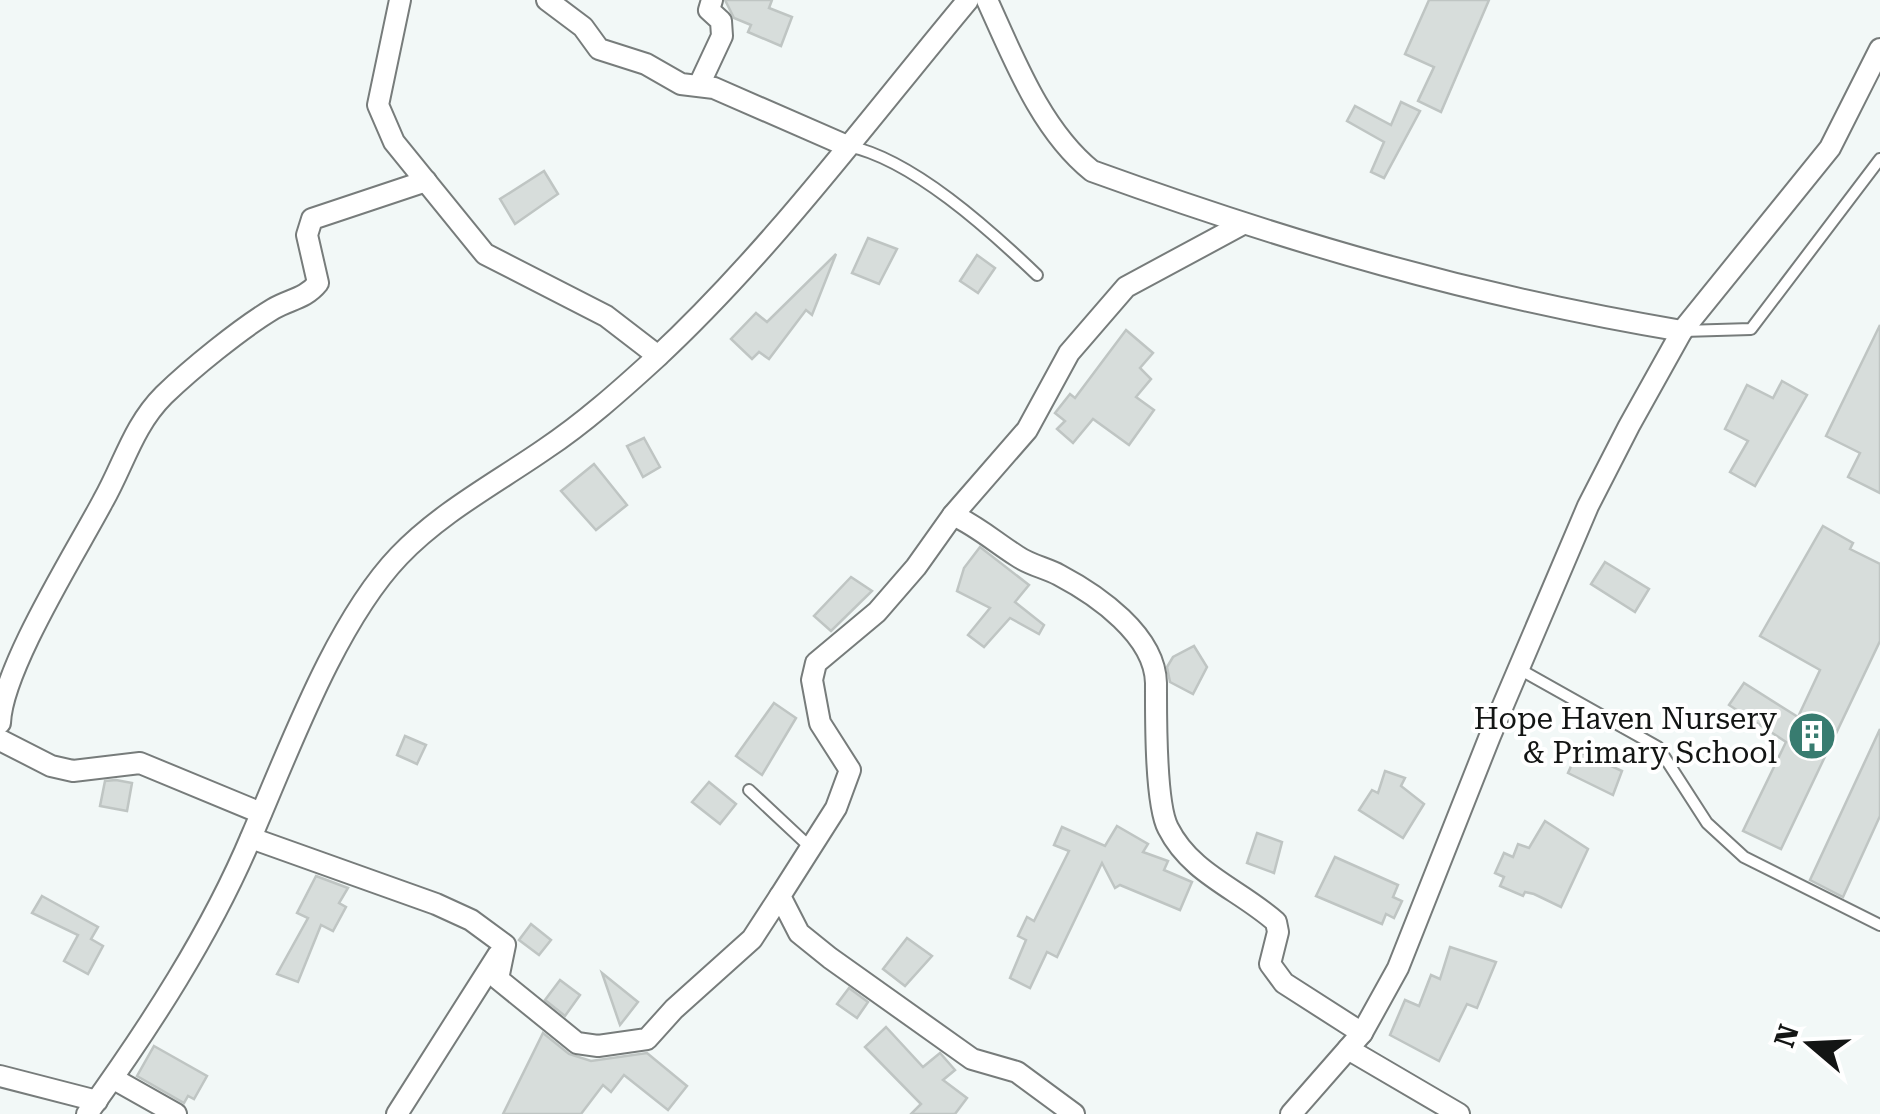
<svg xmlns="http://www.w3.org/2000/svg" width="1880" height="1114" font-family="'Roboto Serif',serif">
	<rect width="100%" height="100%" fill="#f2f8f7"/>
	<g fill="#d7dddb" stroke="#bfc5c3" stroke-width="2.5">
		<path d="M725,0H772L769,8L792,17L781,46L748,32L751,25L734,18Z"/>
		<path d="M1429,0H1489L1441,112L1418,101L1434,67L1405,54Z"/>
		<path d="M1401,102L1420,111L1384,178L1371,172L1384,142L1347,121L1355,106L1391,125Z"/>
		<path d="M544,171L558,194L515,224L500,199Z"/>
		<path d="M868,238L897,249L879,284L852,273Z"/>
		<path d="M836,254L812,315L806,310L769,359L759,352L752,359L731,339L756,313L767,322Z"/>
		<path d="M977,255L995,268L978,293L960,281Z"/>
		<path d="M1880,325V493L1848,477L1860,453L1826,436Z"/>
		<path d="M1126,330L1153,353L1140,368L1151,379L1136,397L1154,410L1129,445L1093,419L1073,443L1057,429L1065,421L1055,413L1070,394L1075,398Z"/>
		<path d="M1782,381L1807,395L1755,486L1730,472L1748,441L1725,429L1747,385L1773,398Z"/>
		<path d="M644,438L660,467L643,477L627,446Z"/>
		<path d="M594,464L627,505L596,530L561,491Z"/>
		<path d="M1823,526L1853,543L1850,549L1880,564V641L1781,849L1743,831L1786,742L1729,705L1744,683L1798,717L1820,670L1760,636Z"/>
		<path d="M980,547L1029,585L1015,602L1044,625L1039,634L1010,618L984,647L968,635L990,608L957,591L964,568Z"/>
		<path d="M1605,562L1649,589L1635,612L1591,584Z"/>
		<path d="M851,577L872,591L831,631L814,616Z"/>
		<path d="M1194,646L1207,667L1193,694L1170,682L1167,667L1173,657Z"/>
		<path d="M774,703L796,718L762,775L736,756Z"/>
		<path d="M1880,729V816L1843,897L1810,880Z"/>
		<path d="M405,736L426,745L417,764L397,755Z"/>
		<path d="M1578,751L1622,771L1613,795L1568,773Z"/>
		<path d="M1385,771L1405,778L1401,786L1424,804L1403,838L1359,810L1372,790L1378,793Z"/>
		<path d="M116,780L132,783L127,811L100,806L105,781Z"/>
		<path d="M709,782L736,804L720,824L692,802Z"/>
		<path d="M1545,821L1588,849L1561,907L1534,894L1525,892L1523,896L1500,886L1504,877L1495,873L1504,853L1513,857L1518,844L1529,848Z"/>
		<path d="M1117,826L1148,844L1143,852L1168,861L1164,870L1192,882L1180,910L1120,885L1115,888L1102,863L1057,957L1047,952L1030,988L1010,978L1026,940L1018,936L1027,917L1034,921L1069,851L1054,845L1062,827L1105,846Z"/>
		<path d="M1257,833L1282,842L1274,873L1247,863Z"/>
		<path d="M1335,857L1398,885L1393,897L1402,901L1394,918L1386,914L1382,924L1316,896Z"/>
		<path d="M316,876L348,888L339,903L346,907L333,931L321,925L298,982L277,974L308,918L297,913Z"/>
		<path d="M42,896L98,927L91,939L103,946L88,974L64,961L78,935L32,913Z"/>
		<path d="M531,924L551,940L539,955L519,940Z"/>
		<path d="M907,938L932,956L905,986L883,969Z"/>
		<path d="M1450,947L1496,962L1477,1008L1467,1004L1439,1061L1390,1035L1405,1000L1419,1006L1431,975L1440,979Z"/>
		<path d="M602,973L638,1002L620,1025Z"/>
		<path d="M560,980L580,995L565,1016L545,1000Z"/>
		<path d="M849,988L868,1002L857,1018L837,1004Z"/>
		<path d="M886,1027L923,1067L940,1053L955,1070L943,1080L967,1098L955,1114H911L921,1104L865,1047Z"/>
		<path d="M543,1033L569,1054L591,1061L647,1053L687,1086L668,1110L624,1075L611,1092L603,1085L581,1114H503Z"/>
		<path d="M154,1046L207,1076L194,1099L188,1096L184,1103L137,1076Z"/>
	</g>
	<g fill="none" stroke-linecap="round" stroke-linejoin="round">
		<g stroke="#777c7b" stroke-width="14">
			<g id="lane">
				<path d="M848,146C912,159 990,230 1037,275"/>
				<path d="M1683,331L1751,329L1880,159"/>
				<path d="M1519,669L1658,747L1707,823L1744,857L1880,925"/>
				<path d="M749,790L811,848"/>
			</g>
		</g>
		<g stroke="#777c7b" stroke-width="24">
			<g id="street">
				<path d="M400,0L378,105L394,142L485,254L606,316L658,356"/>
				<path d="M547,0L583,27L599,49L646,64L681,84L714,88L847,146"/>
				<path d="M987,0C1014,59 1041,130 1092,171C1291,243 1473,296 1682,331"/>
				<path d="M700,83L722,36L721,21L709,10L712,0"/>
				<path d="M953,515C977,526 995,542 1017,556C1030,565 1046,568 1059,575C1097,595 1155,635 1156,683C1156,714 1155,803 1168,828C1191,874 1239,889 1276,922L1278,932L1270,964L1284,983L1362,1033"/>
				<path d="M0,723C2,669 76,552 103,501C124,464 133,426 164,395C192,368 240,329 273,309C290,299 305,299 318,283L307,235L312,219L426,181"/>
				<path d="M0,740L51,766L73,771L140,763L261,813"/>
				<path d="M251,838L436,904L471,920L505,945L498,979L577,1043L598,1046L647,1039L674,1009L752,939L780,896"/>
				<path d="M1348,1049L1459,1114"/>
				<path d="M0,1076L97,1101"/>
				<path d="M114,1079L176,1114"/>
				<path d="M87,1114C149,1028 211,933 252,835C289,750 335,623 399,556C441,512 496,483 545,449C584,423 621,390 656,358C771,251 867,121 968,0"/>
				<path d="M397,1114L498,955"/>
				<path d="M1074,1114L1017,1072L972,1059L830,958L799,933L780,896L836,808L850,770L820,723L812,680L816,663L877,612L916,567L953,515L1027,430L1069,353L1126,287L1241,225"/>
				<path d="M1291,1114L1362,1033L1398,968L1490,736L1588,506L1629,426L1682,331L1830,148L1880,49"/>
			</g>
		</g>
		<use href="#lane" stroke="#fff" stroke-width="10"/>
		<use href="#street" stroke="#fff" stroke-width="20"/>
	</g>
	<defs>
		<g id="building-disc" transform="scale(2.5)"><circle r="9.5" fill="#387c70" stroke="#fff"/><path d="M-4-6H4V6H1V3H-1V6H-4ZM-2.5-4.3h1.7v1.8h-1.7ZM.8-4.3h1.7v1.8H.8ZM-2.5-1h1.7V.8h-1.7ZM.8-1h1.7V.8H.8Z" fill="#fff"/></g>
	</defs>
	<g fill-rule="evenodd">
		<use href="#building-disc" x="1812" y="736"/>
	</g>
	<g text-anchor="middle" stroke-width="8" stroke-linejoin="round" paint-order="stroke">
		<g font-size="30" fill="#131514" stroke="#fff" text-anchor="end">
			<text x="1777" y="729">Hope Haven Nursery<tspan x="1777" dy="34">&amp; Primary School</tspan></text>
		</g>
	</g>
	<g transform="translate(1810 1044) rotate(289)" stroke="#ffffff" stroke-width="8" paint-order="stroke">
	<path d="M0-8L18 38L0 25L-18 38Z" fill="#131514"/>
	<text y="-15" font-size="28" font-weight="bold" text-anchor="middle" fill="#131514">N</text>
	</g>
</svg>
